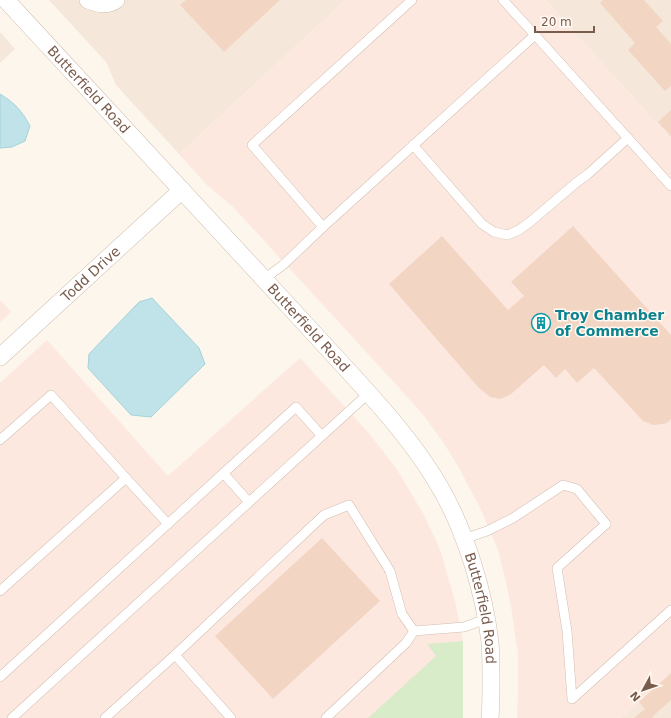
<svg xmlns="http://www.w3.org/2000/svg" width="671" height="718" font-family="'DejaVu Sans',sans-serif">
	<rect width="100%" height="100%" fill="#fdf6ec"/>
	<g fill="#f5e8da">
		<path d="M49,0H346L179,154L116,85L106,62Z"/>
		<path d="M545,0H671V139Z"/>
		<path d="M0,32L15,49L0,63Z"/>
		<path d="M671,673V718H621Z"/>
	</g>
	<g fill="#fde8e0">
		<path d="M346,0H545L671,139V673L621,718H517L518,694V654L511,606L505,578L498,550L481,510L458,466L443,442L424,416L402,391L233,207L207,185L179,154Z"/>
		<path d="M0,300L11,312L0,322Z"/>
		<path d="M47,340L168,476L300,358L368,432L396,468L424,515L440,549L455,601L463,641V718H0V383Z"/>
	</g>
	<path fill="#d8ecc9" d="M463,641V718H368L436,656L427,644Z"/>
	<g fill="#bfe3e8" stroke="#a5d3da">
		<path d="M0,94C15,103 22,111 30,126L25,141L12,147L0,148Z"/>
		<path d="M152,298L199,348L205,364L151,417L131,415L88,368L89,354L139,302Z"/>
	</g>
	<g fill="#f3d5c3">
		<path d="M186,0H280L224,52L180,5Z"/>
		<path d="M603,0H644L663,21L656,27L671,44V86L665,91L628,50L635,43L600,3Z"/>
		<path d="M671,110V136L658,122Z"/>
		<path d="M573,226L671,335V419L667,423L663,424L653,425L643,421L594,368L577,383L565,369L556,378L544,365L510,395L500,399L490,397L478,387L389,284L442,236L508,310L524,296L511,282Z"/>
		<path d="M322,538L380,601L273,699L215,636Z"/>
		<path d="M671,673V700L652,717L653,718H634L645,709L639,702Z"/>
	</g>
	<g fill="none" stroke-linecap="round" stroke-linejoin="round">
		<g stroke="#d1beb0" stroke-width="10">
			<g id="service">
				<path d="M503,0L535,35"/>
				<path d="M413,145L482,224L494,232L507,235L519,230L530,222L577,182L588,174L628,138"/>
				<path d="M323,227L252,145L412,0"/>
				<path d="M264,279L283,265L323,227L535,35L671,186"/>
				<path d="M0,440L51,395L126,478L0,591"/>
				<path d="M223,473L249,502"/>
				<path d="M126,478L168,524"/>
				<path d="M464,539L487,531L513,518L563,485L577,489L606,524L557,568L567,631L572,699L671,610"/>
				<path d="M175,655L324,515L349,505L390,571L402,614L414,631"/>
				<path d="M0,677L296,407L321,435"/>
				<path d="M12,718L369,393"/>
				<path d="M105,718L175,655L231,718"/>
				<path d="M326,718L406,643L414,631L464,627L486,619"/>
			</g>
		</g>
		<g stroke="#d1beb0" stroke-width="18">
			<g id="minor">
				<path id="s1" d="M6,0C99,101 193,201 286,303C308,327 331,352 353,376C385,411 417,447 441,489C466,533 484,592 490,642C491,655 491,669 491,682C491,694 491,706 490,718"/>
				<path d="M88,0C98,4 107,6 116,0"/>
				<path id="s2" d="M0,357L182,190"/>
			</g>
		</g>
		<use href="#service" stroke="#fff" stroke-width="9"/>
		<use href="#minor" stroke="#fff" stroke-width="17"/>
	</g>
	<defs>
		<g id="building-ring" transform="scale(1)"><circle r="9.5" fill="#fffaf3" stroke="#0f9aa8" stroke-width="1.5"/><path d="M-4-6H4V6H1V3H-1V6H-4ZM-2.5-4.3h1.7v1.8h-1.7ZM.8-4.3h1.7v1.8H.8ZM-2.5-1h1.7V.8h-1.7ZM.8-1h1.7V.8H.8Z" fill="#0f9aa8"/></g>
	</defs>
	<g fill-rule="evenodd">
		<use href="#building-ring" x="541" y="323"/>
	</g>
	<g text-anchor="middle" stroke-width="3" stroke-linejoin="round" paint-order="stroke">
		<g font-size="14" fill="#7a5c4d" stroke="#fffaf3">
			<text dy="5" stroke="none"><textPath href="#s1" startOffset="122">Butterfield Road</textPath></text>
			<text dy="5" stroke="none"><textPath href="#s2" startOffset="123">Todd Drive</textPath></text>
			<text dy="5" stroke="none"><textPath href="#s1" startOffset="446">Butterfield Road</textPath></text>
			<text dy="5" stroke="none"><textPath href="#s1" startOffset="782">Butterfield Road</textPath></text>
		</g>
		<g font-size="14" font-weight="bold" fill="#0d838f" stroke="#fffaf3" text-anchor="start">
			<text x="555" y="320">Troy Chamber<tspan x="555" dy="16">of Commerce</tspan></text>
		</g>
	</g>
	<g transform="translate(643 690) rotate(230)" stroke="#fffaf3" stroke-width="3" paint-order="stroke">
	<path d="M0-3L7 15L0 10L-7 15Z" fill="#7a5c4d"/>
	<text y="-6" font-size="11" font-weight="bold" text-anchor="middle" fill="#7a5c4d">N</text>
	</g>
	<path d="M535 26v6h59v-6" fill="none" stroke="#7a5c4d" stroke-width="2"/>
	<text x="541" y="26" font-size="12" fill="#7a5c4d" stroke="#fffaf3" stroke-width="3" paint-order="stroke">20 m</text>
</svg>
